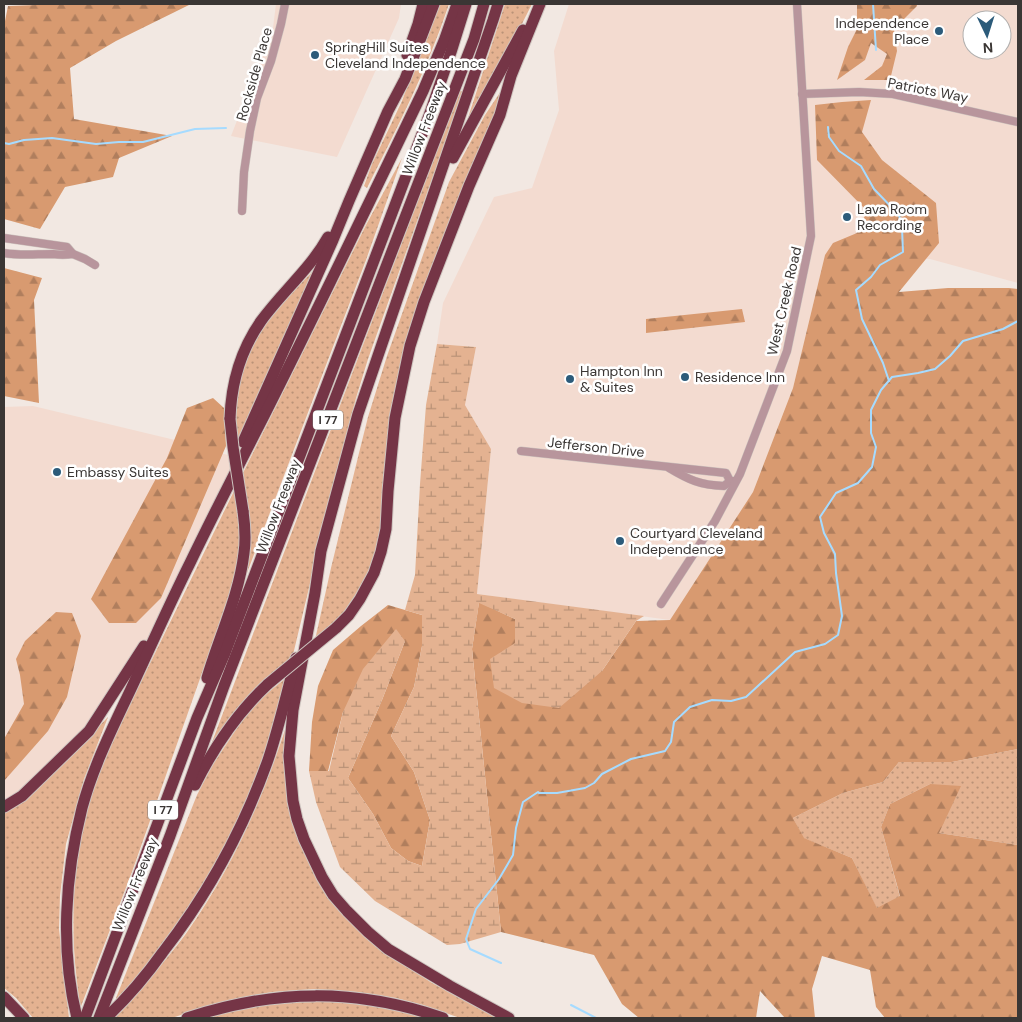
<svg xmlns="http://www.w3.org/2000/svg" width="1022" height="1022" font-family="'DM Sans',sans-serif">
	<defs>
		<pattern id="grass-dots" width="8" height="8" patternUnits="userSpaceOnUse" patternTransform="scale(1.25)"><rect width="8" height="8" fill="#e4b291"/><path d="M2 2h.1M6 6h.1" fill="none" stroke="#ba9277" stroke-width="1.8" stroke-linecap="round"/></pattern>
		<pattern id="forest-firs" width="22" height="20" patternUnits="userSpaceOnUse" patternTransform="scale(1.25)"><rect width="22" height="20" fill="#d89a70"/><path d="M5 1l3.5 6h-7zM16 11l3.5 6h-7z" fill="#b07e5d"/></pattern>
		<pattern id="wetland-marsh" width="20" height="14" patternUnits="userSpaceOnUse" patternTransform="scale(1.25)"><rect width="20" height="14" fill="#e4b291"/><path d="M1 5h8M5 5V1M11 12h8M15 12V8" fill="none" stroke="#ba9277"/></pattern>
	</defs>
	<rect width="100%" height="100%" fill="#f2e8e2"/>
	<g fill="#f3dbd0" fill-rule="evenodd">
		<path d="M276,4H401L399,18L337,157L231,136L273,28Z"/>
		<path d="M569,4H1018V283L930,259L825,255L793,388L753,492L670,620L477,594L491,449L465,405L476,347L437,344L443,303L494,197L532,188L559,110L554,51ZM972,20H1002V50H972Z"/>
		<path d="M33,406L175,440L242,459L163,618L89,731L4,807V407Z"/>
	</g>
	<g fill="url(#grass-dots)">
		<path d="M438,4H449C428,68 397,128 367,188L364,186L372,164L402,101Z"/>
		<path d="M505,4H532L494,79L466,124Z"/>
		<path d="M460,90L463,92L368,359L356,398L335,479L292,659L215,744L212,742Z"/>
		<path d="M505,90L412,326L379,540L367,578L344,613L315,640L331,568L359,453L368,417L387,356L449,182L485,115L501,91Z"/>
		<path d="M402,158L366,260L242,586L250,530L249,511L243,473L366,225Z"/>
		<path d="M315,269L237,441L235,421L236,393L246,353L267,320L282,303Z"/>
		<path d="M235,489L242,531L239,554L233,583L209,653L133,869L80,1009C78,988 75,968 74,948C72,900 75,854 87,808C95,778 108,750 121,723Z"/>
		<path d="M286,678L274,724L254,788L224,852L162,948L117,1002L116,998L197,795L212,766L243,719L260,699Z"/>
		<path d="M108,717L84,779L66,844L60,896L59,929L69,1018H33L16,998L4,988V812C43,786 75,751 108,717Z"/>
		<path d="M285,730V771L287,797L293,821L302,848L314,873L327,896L377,947L432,983L499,1018H460L423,1005L396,998L358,992L314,989L272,992L239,998L204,1007L172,1018H113L123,1010L122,1009L130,1002C148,980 168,958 185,935C230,872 261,803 285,730Z"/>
		<path d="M1018,749V845L939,833L930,784L890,804L881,827L900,897L877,909L852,858L803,838L793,818L843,793L883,782L899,762H952Z"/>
		<path d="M302,999L377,1005L431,1018H202L229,1010Z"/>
	</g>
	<g fill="url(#forest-firs)">
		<path d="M65,4H191L116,41L70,68L74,119L172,136L119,158L113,177L65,187L40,229L4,219V26L8,6Z"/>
		<path d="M857,4H917V6L894,29L897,51L890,80H864L882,66L887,54L871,43L865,60L837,80L848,47L857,29Z"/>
		<path d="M871,100L862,132L882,160L936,203L939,243L899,292L948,288H1009L1018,289V749L952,762H899L883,782L843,793L793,818L804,838L852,858L877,908L900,896L881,827L890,804L930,784L961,786L939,833L1018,845V1018H885L876,1007L870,970L822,956L812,989L815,1018H785L760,991L756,1018H639L622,1004L594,955L501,932L472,649L479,602L515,619V643L602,671L636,621L670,620L753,492L793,388L825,255L833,243L857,233L867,211L817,160L815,105L842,102Z"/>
		<path d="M4,268L42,278L34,300L39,403L4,396Z"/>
		<path d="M742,309L745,322L646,333V319Z"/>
		<path d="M213,398L224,408L226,446L161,598L136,623H109L91,599L167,458L187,408Z"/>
		<path d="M388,605L422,615V646L414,687L391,736L414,772L430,820L422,866L408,861L391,848L373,814L348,778L382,700L405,641L343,712L328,771H309L312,722L318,686L333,650L361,626Z"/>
		<path d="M56,612L72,613L81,636L67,697L48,731L4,781V739L24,704L20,675L16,659L25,641Z"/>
	</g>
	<path fill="url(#wetland-marsh)" d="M437,344L476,347L465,405L491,449L477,594L644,616L636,621L602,671L559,708L522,703L494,688L490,659L515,643V619L479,603L472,649L501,932L460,944L447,945L375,901L340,867L316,802L309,771H329L343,712L363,669L396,629L405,641L382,700L348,778L373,814L391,848L408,861L422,866L430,820L414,772L391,736L414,687L422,646V615L405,610L415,575L420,484L426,405Z"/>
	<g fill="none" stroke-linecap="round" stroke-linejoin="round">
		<g stroke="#a6dbff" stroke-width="2">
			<path d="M873,4L876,50"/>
			<path d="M828,127L829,137L839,151L861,166L874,189L899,215L902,228L903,252L880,265L871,277L856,290L862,319L883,363L889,381"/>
			<path d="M4,143L9,144L24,140L52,138L96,144L119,142H143L195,129L226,128"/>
			<path d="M501,963L470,949L466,939L476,909L499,879L513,855L516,828L523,802L538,792L539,793H557L585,788L594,783L602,774L631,759L665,751L671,742L674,722L690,707L712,700L731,701L746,697L795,652L825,644L838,635L842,616L836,573L835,554L824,533L820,517L836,493L858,483L872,467L876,447L871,433V410L881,390L892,377L918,373L935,369L950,356L963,341L1003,329L1018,321"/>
			<path d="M571,1005L596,1018"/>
		</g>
		<g stroke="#cdc4bf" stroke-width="9">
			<g id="minor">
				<path d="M802,94L859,92L893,94L1018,122"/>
				<path d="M242,211L244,172L250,131L257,98L271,61L281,24L285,4"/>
				<path d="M4,238L67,247L73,254L85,259L95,265"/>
				<path d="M4,253C22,256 35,254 53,254C60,255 65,255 73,254"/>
				<path d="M521,451L726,473L730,481"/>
				<path d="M669,468C689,480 700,485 724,486L730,481H734"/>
				<path d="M661,604L715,521L740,474L787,351L811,236L797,4"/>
			</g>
		</g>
		<g stroke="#cdc4bf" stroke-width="13">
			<g id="highway">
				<path d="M498,4L493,20L358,414L321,551L315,593L293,710L289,756L293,801L297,819L304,839L322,877L333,895L347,911L368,932L388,949L450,986L509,1018"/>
				<path d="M407,55L418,24L423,4"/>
				<path d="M453,158L523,30"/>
				<path d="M230,419C231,384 240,351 261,321C282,292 310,269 328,237"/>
				<path d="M243,442L333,240L349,201L388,111L405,79L434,4"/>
				<path d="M336,628L349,615L360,599L374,573L381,552L386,529L388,491L395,418L410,346L424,302L469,186L500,115L511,76L540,4"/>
				<path d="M207,678C219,637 239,596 244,553C246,539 245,525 243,511"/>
				<path d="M195,785C214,747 237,713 268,684"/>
				<path d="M4,807L22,796L89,731L144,646"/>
				<path d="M4,997L24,1018"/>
				<path d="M77,1018C60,950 65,875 82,808C93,767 112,729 130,691C150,648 169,605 190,563C214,513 240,463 265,414C319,307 371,199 423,91L444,41L457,4"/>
				<path d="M85,1018L197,718L225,653L430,113L451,52L466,4"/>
				<path d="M99,1018L170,836L224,686L474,39L484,4"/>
				<path d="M106,1018C127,998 146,976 163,952C208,894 243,830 268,760C279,727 287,692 296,658"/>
				<path d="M187,1018C275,989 355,988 443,1018"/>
			</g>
		</g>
		<use href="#minor" stroke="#b8959c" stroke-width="8"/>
		<use href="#highway" stroke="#753546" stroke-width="11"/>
		<g stroke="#cdc4bf" stroke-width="13" stroke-linecap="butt">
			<g id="highway-bridge">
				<path d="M230,419L233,447L243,511"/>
				<path d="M268,684L336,628"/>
			</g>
		</g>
		<use href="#highway-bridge" stroke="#753546" stroke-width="11"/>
	</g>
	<g fill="#2c5b7a" stroke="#fff" stroke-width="2">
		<circle cx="939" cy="31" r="5"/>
		<circle cx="315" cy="55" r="5"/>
		<circle cx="847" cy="217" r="5"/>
		<circle cx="685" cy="377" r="5"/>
		<circle cx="570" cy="379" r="5"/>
		<circle cx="57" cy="472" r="5"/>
		<circle cx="620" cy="541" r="5"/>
	</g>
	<g text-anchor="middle" stroke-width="5" stroke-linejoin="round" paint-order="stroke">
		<g fill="#fff" stroke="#757271" stroke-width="1">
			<rect x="313" y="410.5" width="30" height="19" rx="4"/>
			<rect x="148" y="800.5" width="30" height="19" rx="4"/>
		</g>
		<g font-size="12" font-weight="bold" fill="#3a3634">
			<text x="328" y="424">I 77</text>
			<text x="163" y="814">I 77</text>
		</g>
		<g font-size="14" fill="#3a3634" stroke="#fff" text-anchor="start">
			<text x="929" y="28" text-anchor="end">Independence<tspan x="929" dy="16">Place</tspan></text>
			<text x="325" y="52">SpringHill Suites<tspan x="325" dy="16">Cleveland Independence</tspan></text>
			<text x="857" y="214">Lava Room<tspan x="857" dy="16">Recording</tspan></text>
			<text x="580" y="376">Hampton Inn<tspan x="580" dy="16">&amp; Suites</tspan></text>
			<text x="695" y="382">Residence Inn</text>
			<text x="67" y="477">Embassy Suites</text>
			<text x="630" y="538">Courtyard Cleveland<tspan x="630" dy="16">Independence</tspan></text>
		</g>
		<g font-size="14" fill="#3a3634" stroke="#fff">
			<text transform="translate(254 74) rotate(-74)" y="5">Rockside Place</text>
			<text transform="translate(928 90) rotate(11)" y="5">Patriots Way</text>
			<text transform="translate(424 128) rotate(-69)" y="5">Willow Freeway</text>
			<text transform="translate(784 301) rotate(-77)" y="5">West Creek Road</text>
			<text transform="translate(596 447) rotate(6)" y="5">Jefferson Drive</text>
			<text transform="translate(278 506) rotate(-69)" y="5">Willow Freeway</text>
			<text transform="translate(135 884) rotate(-68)" y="5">Willow Freeway</text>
		</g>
	</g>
	<rect width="1022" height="1022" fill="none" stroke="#3a3634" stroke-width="10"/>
	<g transform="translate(987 35) rotate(176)"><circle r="24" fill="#ffffff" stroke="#b0afae"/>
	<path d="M0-4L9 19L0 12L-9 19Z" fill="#2c5b7a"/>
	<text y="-8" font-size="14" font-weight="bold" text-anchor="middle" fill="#3a3634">N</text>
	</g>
</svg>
